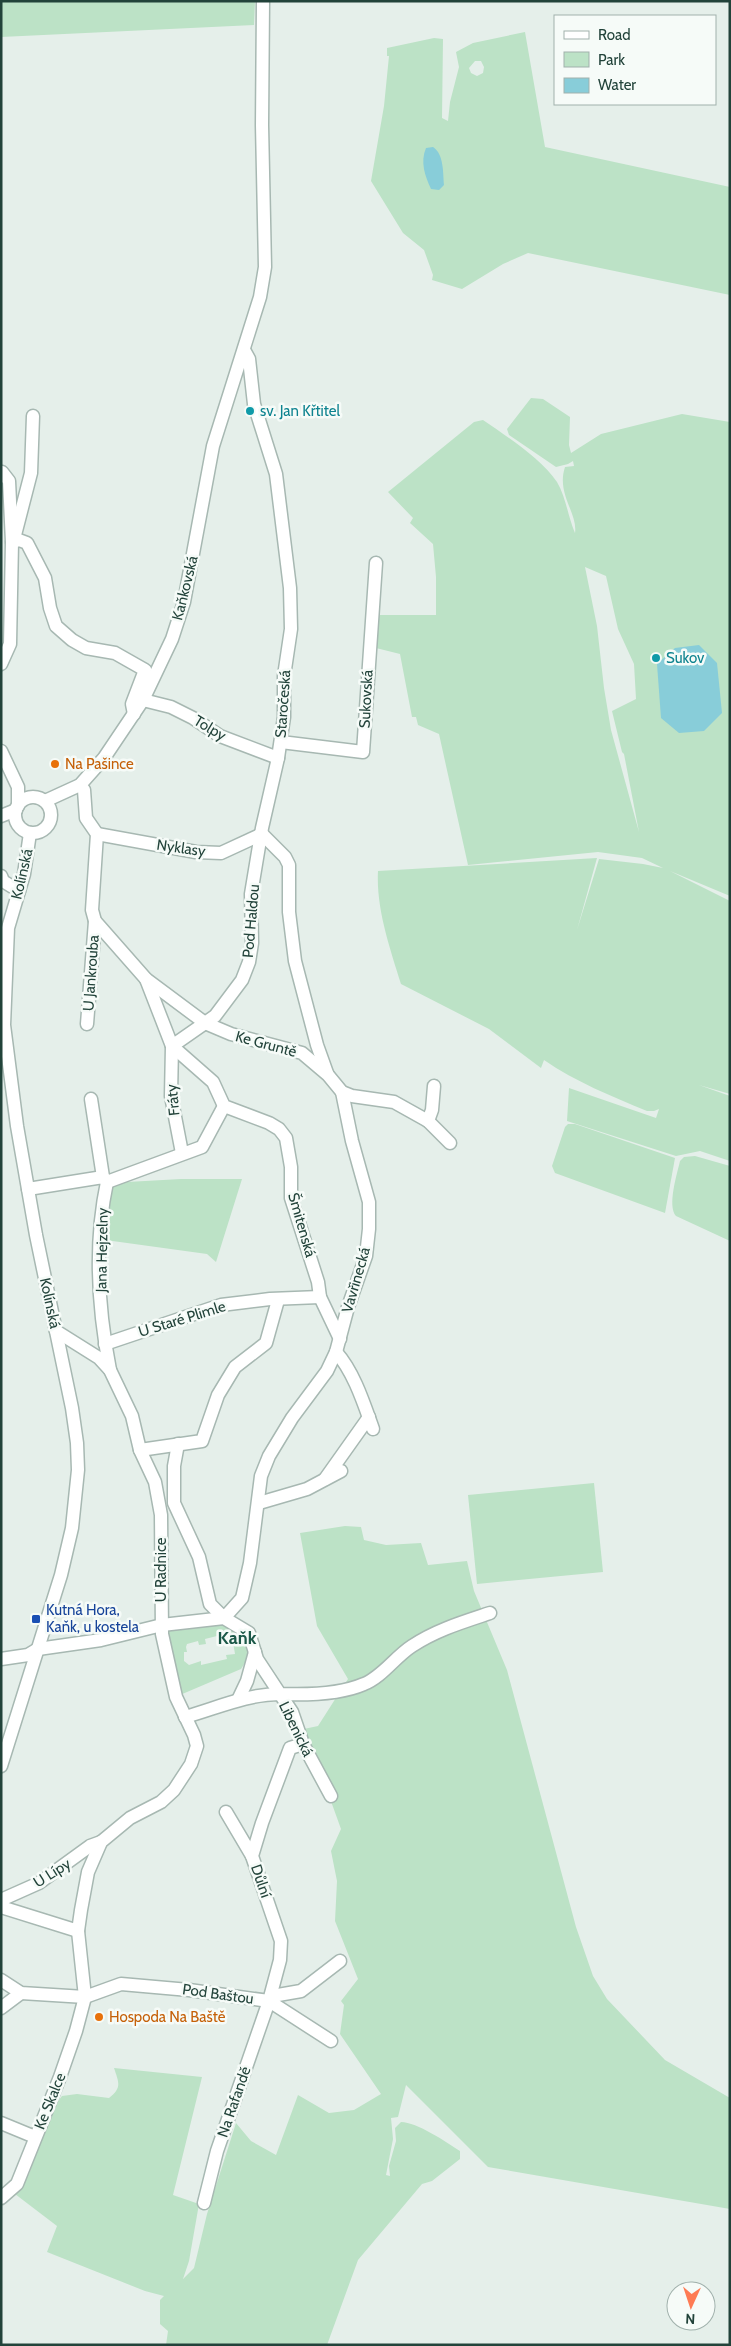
<svg xmlns="http://www.w3.org/2000/svg" width="731" height="2346" font-family="Cabin,sans-serif">
	<rect width="100%" height="100%" fill="#e5efea"/>
	<g fill="#bce2c6" fill-rule="evenodd">
		<path d="M1,1H255L254,25L1,37Z"/>
		<path d="M525,32L545,147L730,187V295L528,253L503,264L462,289L432,280L433,275L424,250L403,233L371,181L384,106L389,56H387V48L434,38L443,39L442,118L448,121L450,102L459,67L456,52L473,43ZM475,61H481L484,67L483,73L477,76L471,73L469,68Z"/>
		<path d="M531,398L543,399L570,417L569,445L571,453L601,434L682,414L730,422V896L670,871L730,901V1094L699,1085L730,1096V1161L700,1151L676,1156L567,1121L569,1088L656,1118L659,1109L654,1111H647C611,1096 576,1082 544,1060L541,1068L489,1029L401,984C390,948 376,909 378,871L597,858L577,930L599,859L643,864L663,868L642,858L598,852L468,865L439,734L418,725L416,717H412L400,654L376,648L377,615H436V577L433,544L410,523L413,518L388,492L474,422L483,420C506,436 541,458 557,482C566,497 568,517 575,533C578,513 556,494 565,467L574,466L573,461L568,464L556,467L509,435L507,429ZM585,567L606,576L618,629L634,664L636,699L612,711L622,752L624,754L639,832L611,730L604,688L597,626Z"/>
		<path d="M568,1124H575L675,1158L665,1213L555,1173L552,1166L565,1127Z"/>
		<path d="M695,1156L730,1166V1241L676,1216C667,1206 677,1174 680,1161L684,1157Z"/>
		<path d="M181,1179H242L216,1262L207,1254L98,1239L109,1183Z"/>
		<path d="M594,1483L603,1572L477,1584L468,1495Z"/>
		<path d="M345,1526L361,1527L364,1540L386,1545L421,1543L428,1565L467,1561L474,1591L507,1670L576,1927L593,1976L607,1999L665,2060L730,2098V2209L488,2167L406,2085L398,2117L391,2118L393,2139L386,2175L390,2176L389,2166L396,2141L395,2128L401,2122C417,2122 446,2142 460,2151V2159L432,2181L422,2184L358,2260L327,2345H166L168,2331L160,2324V2300L164,2296L145,2291L47,2252L57,2226L15,2194L29,2174L52,2109L62,2096L77,2094L109,2098C122,2088 119,2083 114,2068L202,2077L173,2195L199,2204L189,2261L183,2279L194,2268L207,2214L236,2123L251,2141L276,2155L298,2095L329,2113L354,2110L381,2094L340,2034L344,2005L341,2001L358,1979L335,1921L337,1881L331,1851L341,1829L319,1768L299,1730L318,1726L348,1679L317,1626L300,1533Z"/>
		<path d="M193,1625H231L247,1636C249,1649 249,1658 241,1669L180,1695L167,1641L169,1628ZM217,1636L219,1641L224,1639L227,1644L233,1642L235,1654L226,1655L227,1659L201,1665V1661L189,1665L184,1661V1652H187L186,1647L187,1644L198,1641L199,1645L206,1644L205,1639Z"/>
	</g>
	<g fill="#88cdd9">
		<path d="M433,147C444,154 443,173 444,185L439,190L431,189C425,176 420,162 426,148Z"/>
		<path d="M699,645L717,663L722,713L704,731L679,733L661,718L657,664L675,648Z"/>
	</g>
	<g fill="none" stroke-linecap="round" stroke-linejoin="round">
		<g stroke="#a7b8b2" stroke-width="15">
			<g id="minor">
				<path d="M15,535L31,473L33,416"/>
				<path d="M12,542L19,540L27,543L45,578L50,608L56,626L72,640L86,648L115,653L145,670L132,704L134,714"/>
				<path d="M1,664L10,644L12,542L9,481L2,472"/>
				<path d="M143,700L171,707L193,718L220,736L278,758"/>
				<path d="M281,742L363,752L376,563"/>
				<path d="M1,751L18,787V806"/>
				<path d="M80,785L84,790L86,818L97,834L92,910L95,921L146,979L205,1023L231,1034L302,1053L328,1075L342,1092L352,1096L394,1102L428,1121L450,1143"/>
				<circle cx="33" cy="815" r="18"/>
				<path d="M45,801L80,785L104,758L143,700L172,639L184,602L213,446L260,297L265,267L262,125L263,1"/>
				<path d="M1,816L16,810"/>
				<path d="M97,834L196,852L221,853L262,834"/>
				<path d="M262,834L285,857L289,865V912L295,961L317,1045L327,1073"/>
				<path d="M1,876L3,881L19,891"/>
				<path d="M146,979L172,1046L171,1096L182,1153"/>
				<path d="M87,1024L95,921"/>
				<path d="M172,1046L215,1016L242,980L249,962L252,943L251,894L262,828L278,758L284,717V676L291,629L290,588L276,474L254,404L249,359L244,350"/>
				<path d="M172,1046L213,1082L224,1106L269,1123L279,1129L286,1138L291,1167V1198L318,1282L320,1297L340,1339"/>
				<path d="M91,1099L103,1177"/>
				<path d="M428,1121L432,1110L434,1086"/>
				<path d="M107,1182C94,1243 98,1309 110,1370"/>
				<path d="M107,1182L202,1147L224,1106"/>
				<path d="M28,1189L103,1177L107,1182"/>
				<path d="M105,1344L221,1305L270,1299L320,1297"/>
				<path d="M336,1352C354,1372 364,1404 373,1429"/>
				<path d="M178,1444L174,1466V1503L199,1557L210,1604L224,1618L242,1598L250,1563L261,1476L269,1456L292,1418L327,1371L336,1352L348,1307L366,1256L369,1229V1202L352,1141L342,1092"/>
				<path d="M140,1450L202,1441L218,1395L235,1367L266,1343L278,1300"/>
				<path d="M325,1479L369,1417"/>
				<path d="M259,1503L307,1489L341,1471"/>
				<path d="M1,1659L28,1655L38,1649L101,1640L162,1625L224,1618L249,1633L257,1659L280,1694C304,1695 341,1694 364,1684C382,1677 395,1657 412,1646C436,1630 463,1622 490,1613"/>
				<path d="M238,1700L247,1681L255,1652"/>
				<path d="M185,1717C217,1708 247,1694 280,1694L292,1712L303,1744L331,1796"/>
				<path d="M1,1766L61,1575L72,1528L78,1470L77,1443L72,1408L36,1235L17,1126L4,1025L8,928L24,874L30,833"/>
				<path d="M226,1812L252,1856"/>
				<path d="M1,1900L39,1883L90,1846L101,1842"/>
				<path d="M1,1907L78,1931"/>
				<path d="M1,1980L21,1993L85,1997L121,1984L189,1990L269,2001L331,2041"/>
				<path d="M269,2001L278,1995L301,1991L340,1961"/>
				<path d="M1,2008L21,1993"/>
				<path d="M1,2123L35,2137"/>
				<path d="M1,2198L17,2184L60,2077L76,2031L85,1997L78,1931L81,1910L88,1872L101,1842L130,1818L161,1802L174,1790L191,1764L197,1746L194,1735L176,1697L162,1634L161,1515L155,1482L140,1450L132,1416L110,1370L99,1358L56,1331"/>
				<path d="M204,2203L217,2151L269,2001L280,1960L281,1941L252,1856L262,1823L290,1748L303,1744"/>
			</g>
		</g>
		<use href="#minor" stroke="#fff" stroke-width="12"/>
	</g>
	<g fill="#0f9aa8" stroke="#f6fbf8" stroke-width="2">
		<circle cx="250" cy="411" r="5"/>
		<circle cx="656" cy="658" r="5"/>
	</g>
	<g fill="#e8710a" stroke="#f6fbf8" stroke-width="2">
		<circle cx="55" cy="764" r="5"/>
		<circle cx="99" cy="2017" r="5"/>
	</g>
	<rect fill="#1a4fb4" stroke="#f6fbf8" stroke-width="2" x="31" y="1614" width="10" height="10" rx="2.5"/>
	<g text-anchor="middle" stroke-width="5" stroke-linejoin="round" paint-order="stroke">
		<g font-size="15" fill="#0d838f" stroke="#f6fbf8" text-anchor="start">
			<text x="260" y="416">sv. Jan Křtitel</text>
			<text x="666" y="663">Sukov</text>
		</g>
		<g font-size="15" fill="#22433a" stroke="#f6fbf8">
			<text transform="translate(185 588) rotate(-76)" y="5">Kaňkovská</text>
			<text transform="translate(366 699) rotate(-87)" y="5">Sukovská</text>
			<text transform="translate(283 704) rotate(-86)" y="5">Staročeská</text>
			<text transform="translate(210 728) rotate(31)" y="5">Tolpy</text>
			<text transform="translate(181 848) rotate(8)" y="5">Nyklasy</text>
			<text transform="translate(22 874) rotate(-77)" y="5">Kolínská</text>
			<text transform="translate(251 921) rotate(-85)" y="5">Pod Haldou</text>
			<text transform="translate(91 973) rotate(-86)" y="5">U Jankrouba</text>
			<text transform="translate(266 1044) rotate(15)" y="5">Ke Gruntě</text>
			<text transform="translate(173 1100) rotate(-96)" y="5">Fráty</text>
			<text transform="translate(302 1225) rotate(74)" y="5">Šmitenská</text>
			<text transform="translate(102 1250) rotate(-89)" y="5">Jana Hejzelny</text>
			<text transform="translate(356 1280) rotate(-74)" y="5">Vavřinecká</text>
			<text transform="translate(50 1303) rotate(78)" y="5">Kolínská</text>
			<text transform="translate(182 1319) rotate(-17)" y="5">U Staré Plimle</text>
			<text transform="translate(161 1570) rotate(-90)" y="5">U Radnice</text>
			<text transform="translate(296 1729) rotate(64)" y="5">Libenická</text>
			<text transform="translate(52 1873) rotate(-32)" y="5">U Lípy</text>
			<text transform="translate(261 1881) rotate(71)" y="5">Důlní</text>
			<text transform="translate(218 1994) rotate(8)" y="5">Pod Baštou</text>
			<text transform="translate(50 2101) rotate(-68)" y="5">Ke Skalce</text>
			<text transform="translate(234 2102) rotate(-71)" y="5">Na Rafandě</text>
		</g>
		<g font-size="15" fill="#c56008" stroke="#f6fbf8" text-anchor="start">
			<text x="65" y="769">Na Pašince</text>
			<text x="109" y="2022">Hospoda Na Baště</text>
		</g>
		<g font-size="15" fill="#164399" stroke="#f6fbf8" text-anchor="start">
			<text x="46" y="1615">Kutná Hora,<tspan x="46" dy="17">Kaňk, u kostela</tspan></text>
		</g>
		<g font-size="18" font-weight="bold" fill="#1b5848" stroke="#f6fbf8">
			<text x="237" y="1644">Kaňk</text>
		</g>
	</g>
	<rect width="731" height="2346" fill="none" stroke="#22433a" stroke-width="5"/>
	<rect x="554" y="15" width="162" height="90" fill="#f6fbf8" stroke="#a1b1ac"/>
	<rect x="564" y="31" width="25" height="8" fill="#ffffff" stroke="#a1b1ac"/>
	<text x="598" y="40" font-size="15" fill="#22433a">Road</text>
	<rect x="564" y="52" width="25" height="15" fill="#bce2c6" stroke="#a1b1ac"/>
	<text x="598" y="65" font-size="15" fill="#22433a">Park</text>
	<rect x="564" y="78" width="25" height="15" fill="#88cdd9" stroke="#a1b1ac"/>
	<text x="598" y="90" font-size="15" fill="#22433a">Water</text>
	<g transform="translate(691 2306) rotate(183)"><circle r="24" fill="#f6fbf8" stroke="#a1b1ac"/>
	<path d="M0-4L9 19L0 12L-9 19Z" fill="#fe7b54"/>
	<text y="-8" font-size="14" font-weight="bold" text-anchor="middle" fill="#22433a">N</text>
	</g>
</svg>
